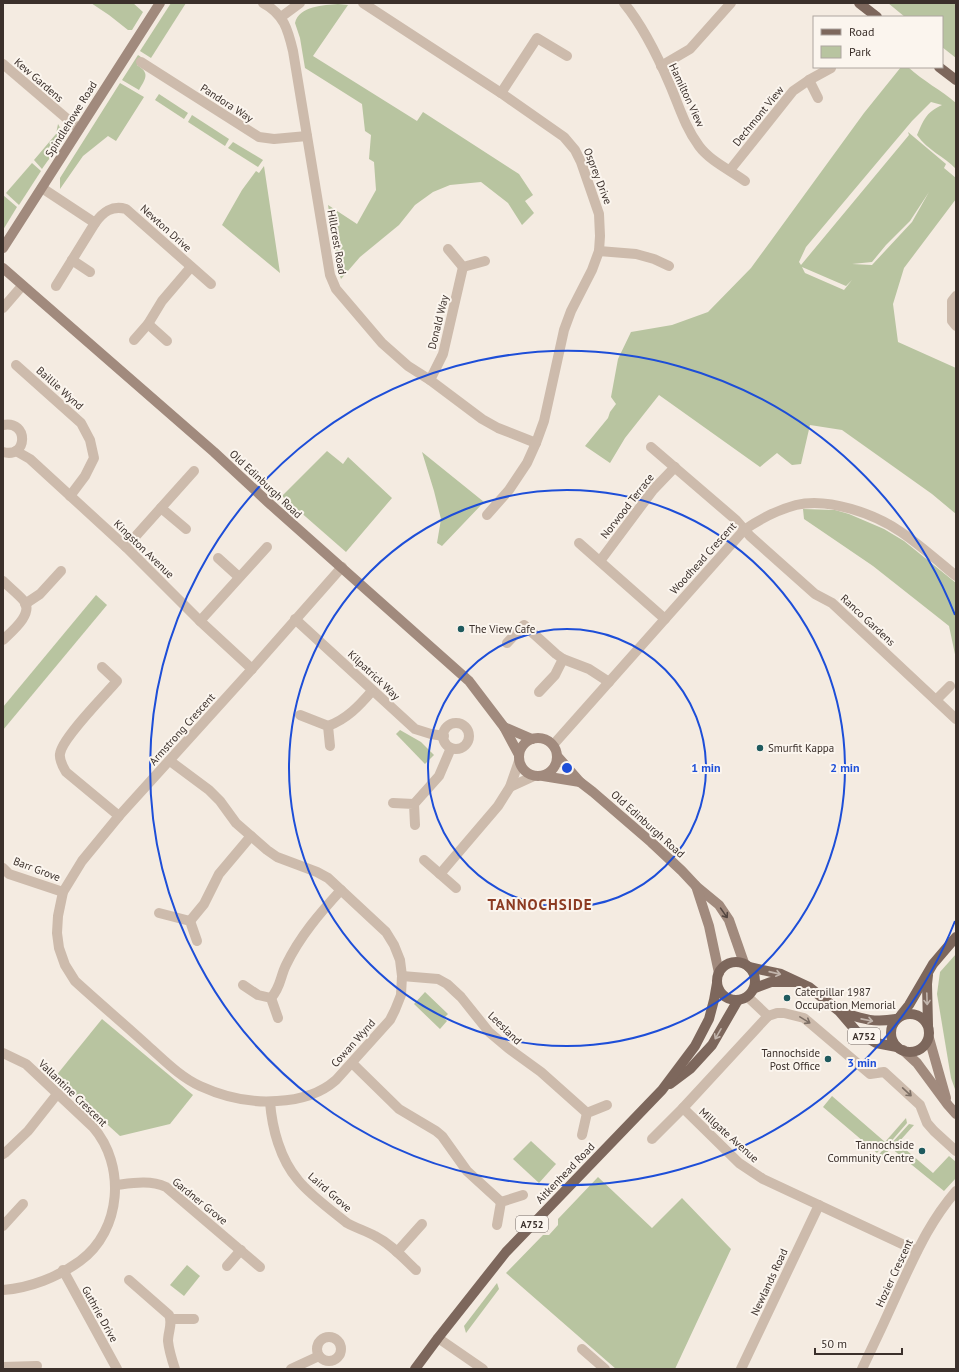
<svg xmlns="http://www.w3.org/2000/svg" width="959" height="1372" font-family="'PT Sans',sans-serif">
	<rect width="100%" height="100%" fill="#f4ebe1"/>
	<g fill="#b8c4a0" fill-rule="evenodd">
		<path d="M91,3H133L143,12L132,30H128L109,15Z"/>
		<path d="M171,3H186L151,58L140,51Z"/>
		<path d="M888,3H956V58L942,47V17H905Z"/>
		<path d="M338,4L348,5L313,56L417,121L423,112L519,174L533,195L525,201L534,213L522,225L508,203L481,182L450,185L433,192L415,205L399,225L360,257L341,279L338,270L328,205L357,224L376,190L374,162L369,159L371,135L365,131L362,104L305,68L300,38L295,23C299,6 324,5 338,4Z"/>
		<path d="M138,55L141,57L137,65C150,73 146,78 139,90L122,80Z"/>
		<path d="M901,67H908C923,81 941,90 956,103V169C944,156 928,151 917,135C924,120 925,113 942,105L931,102L912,121L806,247L799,262L801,265L909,135L908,132L946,164L944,168L956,178V199L904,268L893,304L898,342L956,368V514L932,494L842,430L810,425L801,464L792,465L777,453L760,467L659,395L625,438L610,463L585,446L608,418L610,412L616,404L611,397L618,359L631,332L672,325L708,312L751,268L864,113ZM929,192L912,222L872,265L852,264L872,262L886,245L910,221ZM802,267L846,286L852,280L844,290L805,273Z"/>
		<path d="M120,83L144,97L116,141L108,136L83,156L60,189V178Z"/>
		<path d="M159,94L188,113L184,119L155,100Z"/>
		<path d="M192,115L229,139L225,146L188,122Z"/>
		<path d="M58,124C68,138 50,157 42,169L34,160L56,134Z"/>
		<path d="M233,142L263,160L258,167L228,148Z"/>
		<path d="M32,163L41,171L19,205L6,193Z"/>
		<path d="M264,166L280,273L222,225L242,190L256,171L259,173Z"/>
		<path d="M3,195L17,207L3,230Z"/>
		<path d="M327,451L343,464L348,457L392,498L346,552L282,496Z"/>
		<path d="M422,452L484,502L442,546L437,543L441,519L434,491Z"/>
		<path d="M803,509L835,510L849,514L884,529L904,541L956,583V659L949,626L873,566L804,519Z"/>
		<path d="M96,595L107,605L3,730V707Z"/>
		<path d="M400,730L421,742L434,755L425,764L396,734Z"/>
		<path d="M956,954V1092L951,1078L937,994L940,972Z"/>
		<path d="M425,992L448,1014L444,1018L447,1021L440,1029L414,1004Z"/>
		<path d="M102,1019L193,1095L170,1124L120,1136L55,1077Z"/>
		<path d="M832,1096L885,1142L906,1118L907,1123L888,1145L883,1146L877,1153L823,1107Z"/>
		<path d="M909,1124L914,1125L898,1143L933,1173L949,1156L956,1162V1178L944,1191L891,1148L881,1159L878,1156L885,1147L889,1146Z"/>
		<path d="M531,1141L556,1164L539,1183L513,1159Z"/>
		<path d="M598,1177L652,1228L682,1198L731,1249L675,1369H616L506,1273L543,1235H549L558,1225V1219Z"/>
		<path d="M187,1265L200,1276L184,1296L170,1285Z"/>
		<path d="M497,1283L499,1289L466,1333L464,1326Z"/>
	</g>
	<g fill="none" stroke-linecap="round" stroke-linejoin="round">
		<g stroke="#cdbbac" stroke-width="10">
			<path d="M263,3C284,14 288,30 293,51L330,275L336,289L382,343L408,366L430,380L482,419L498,428L536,443"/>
			<path d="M363,3L501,93L564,137L575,150L581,162L599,214L600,236L599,251L592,270L571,311L564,330L544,421L536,443L527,463L509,490L487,515"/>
			<path d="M624,3C642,25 659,59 670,85C679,106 685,127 699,146C710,161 730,170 745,181"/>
			<path d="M281,17L300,3"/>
			<path d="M141,62L259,137L274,139L307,136"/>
			<path d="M3,64L79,129"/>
			<path d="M661,66L690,49L731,3"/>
			<path d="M809,80L818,98"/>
			<path d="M501,93L537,38L567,56"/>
			<path d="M730,170L793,91L809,80L831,68"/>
			<path d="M42,188L95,223C103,212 112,205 126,209L211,284"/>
			<path d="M448,249L463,267L485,261"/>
			<path d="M599,251L636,254L654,259L669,266"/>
			<path d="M72,260L90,272"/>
			<path d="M56,286L95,223"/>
			<path d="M956,296L952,301V321L956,326"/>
			<path d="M3,308L22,286"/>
			<path d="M148,324L167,341"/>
			<path d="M134,340L148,324L162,301L191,267"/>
			<path d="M16,365L81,423L90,440L94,458L85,476L70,496"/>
			<path d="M430,380L443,354L463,267"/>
			<path d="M3,425C29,420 28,459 3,452"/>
			<path d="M651,447L736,520L750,536L815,594L832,603L956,719"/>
			<path d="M16,451L30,459L126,547L200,621L252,669"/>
			<path d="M161,508L186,529"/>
			<path d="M579,543L665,619"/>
			<path d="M126,547L194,471"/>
			<path d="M218,558L239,577"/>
			<path d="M600,561L653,490L675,467"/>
			<path d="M3,581C10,588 18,594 24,601C34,614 11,632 3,640"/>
			<path d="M25,604L40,594L61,571"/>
			<path d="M295,619L415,729L431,734L444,736"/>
			<path d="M200,621L267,547"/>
			<path d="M507,643L524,625L556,654L563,659L589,669L609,682"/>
			<path d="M102,667L117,681C106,694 61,739 60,754C59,760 63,767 66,772L119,816"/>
			<path d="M539,692L555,675L563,659"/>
			<path d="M936,700L950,686"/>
			<path d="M300,715L328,726L330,746"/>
			<circle cx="456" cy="736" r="13"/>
			<path d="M328,726C347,719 359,706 372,691"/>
			<path d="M553,745L744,530C760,519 777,510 796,505C828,497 875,514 901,532C920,545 938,561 956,576"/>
			<path d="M170,761L209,790L220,801L236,823L267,850L277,857L317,872L328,878L386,932L394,945L400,960L402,976L401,995L395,1010L390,1020L336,1080C319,1095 299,1100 277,1101C252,1103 224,1097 200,1086C180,1077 164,1060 148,1046C124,1024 99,1003 75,981L65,965L59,948L57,933L58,916L63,892L82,861L119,816L252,669L342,567"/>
			<path d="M510,787L534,776"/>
			<path d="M393,803L414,804L415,825"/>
			<path d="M414,804L439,776L451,748"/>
			<path d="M424,860L456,888"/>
			<path d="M3,868L9,874L63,892"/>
			<path d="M440,874L498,806L510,787L519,761"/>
			<path d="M159,913L190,921L197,941"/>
			<path d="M190,921L204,904L219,874L251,836"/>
			<path d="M402,976L438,979L447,984L461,997L489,1032L508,1048L541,1072L587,1113"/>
			<path d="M243,985L258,995L271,998L278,1018"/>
			<path d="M748,997L768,1016"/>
			<path d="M271,998C281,987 280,977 286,965C300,936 320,913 341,890"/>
			<path d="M768,1016L683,1108L739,1163L763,1179L917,1251"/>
			<path d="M768,1016L777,1013H784L804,1018L870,1074L884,1072L920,1105L927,1123L934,1131L956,1151"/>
			<path d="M3,1053L26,1064L93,1127C126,1165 122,1230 80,1261C58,1277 30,1288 3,1290"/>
			<path d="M352,1063L399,1109L436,1131L442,1136L467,1171L501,1202"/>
			<path d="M270,1102C272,1128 280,1159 298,1180C309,1194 332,1211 347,1223C356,1228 366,1231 375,1236C391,1244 403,1258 416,1270"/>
			<path d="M582,1135L587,1113L607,1105"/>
			<path d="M652,1139L683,1108"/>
			<path d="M3,1154L6,1152L28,1131L58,1093"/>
			<path d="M116,1185C133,1183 150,1180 166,1187L260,1267"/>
			<path d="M497,1225L501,1202L523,1195"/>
			<path d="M3,1226L23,1204"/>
			<path d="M397,1252L422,1224"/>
			<path d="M227,1266L241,1250"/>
			<path d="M63,1270L117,1369"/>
			<path d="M129,1280L169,1315C173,1323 168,1332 168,1341C169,1351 172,1360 175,1369"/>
			<path d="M171,1319H194"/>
			<circle cx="329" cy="1349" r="12"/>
			<path d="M438,1338L483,1369"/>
			<path d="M582,1349L605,1369"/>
			<path d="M3,1367L37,1366"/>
			<path d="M291,1369L319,1356"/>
			<path d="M741,1369L819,1205"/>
			<path d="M862,1369C876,1340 889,1312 902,1283C918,1249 931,1220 956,1191"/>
		</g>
		<g stroke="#a18a7d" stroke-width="10">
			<path d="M3,248L160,3"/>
			<path d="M3,268L214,452L270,504L469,681L504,727L519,755"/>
			<path d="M504,727L532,739"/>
			<circle cx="538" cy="757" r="19"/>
			<path d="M558,757L580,782L593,792L651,842L682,871L696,886L719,905L729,920L744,963"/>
			<path d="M543,776L580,782"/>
			<path d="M696,886L709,926L719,973"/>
			<path d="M929,1038L946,1098"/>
			<path d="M903,1050L917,1063L948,1105L956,1114"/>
		</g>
		<g stroke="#7d675c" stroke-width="10">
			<path d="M859,3L877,17"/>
			<path d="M939,67L956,80"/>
			<circle cx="736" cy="981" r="19"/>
			<path d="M749,967L781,974L809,987L839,1011L857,1032L876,1043L897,1047"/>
			<path d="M928,975L927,984L928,1025"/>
			<path d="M755,988L771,982H796"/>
			<path d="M841,1012C863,1019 873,1023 896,1019"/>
			<circle cx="910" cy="1033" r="19"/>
			<path d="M901,1015L909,1005L933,964L956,937"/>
			<path d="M670,1084L690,1069L712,1045L738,1000"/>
			<path d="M415,1369L438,1338L506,1252L662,1090L695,1046L709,1019L714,1000L717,983"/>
		</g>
	</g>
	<defs><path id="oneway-shaft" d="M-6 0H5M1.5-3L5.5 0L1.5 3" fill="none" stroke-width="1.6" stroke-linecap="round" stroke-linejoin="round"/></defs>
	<use stroke="#544640" href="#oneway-shaft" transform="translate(724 913) rotate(55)"/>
	<g stroke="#c2b5ac">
		<use href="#oneway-shaft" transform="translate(775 973) rotate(13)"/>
		<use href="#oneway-shaft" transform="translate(927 999) rotate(88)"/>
		<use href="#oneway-shaft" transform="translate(867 1020) rotate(11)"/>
		<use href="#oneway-shaft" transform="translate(718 1034) rotate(120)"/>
	</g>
	<g stroke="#7d6f65">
		<use href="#oneway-shaft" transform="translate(805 1020) rotate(31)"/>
		<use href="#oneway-shaft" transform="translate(907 1092) rotate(43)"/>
	</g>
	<g fill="none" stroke="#1d4ed8" stroke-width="2">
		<circle cx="567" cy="768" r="139"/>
		<circle cx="567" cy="768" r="278"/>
		<path d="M955 921A417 417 0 1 1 955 615"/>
	</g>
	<g fill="#1f5a5e" stroke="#fbf5ee" stroke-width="1.5">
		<circle cx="461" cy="629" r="4"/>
		<circle cx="760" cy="748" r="4"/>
		<circle cx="787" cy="998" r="4"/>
		<circle cx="828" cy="1059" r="4"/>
		<circle cx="922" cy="1151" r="4"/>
	</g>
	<g text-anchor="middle" stroke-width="4" stroke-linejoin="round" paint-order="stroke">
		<g fill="#fbf5ee" stroke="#756b66" stroke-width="1">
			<rect x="848" y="1028" width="32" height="16" rx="3"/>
			<rect x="516" y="1216" width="32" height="16" rx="3"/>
		</g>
		<g font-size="10" font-weight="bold" fill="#3b302b">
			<text x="864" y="1040">A752</text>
			<text x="532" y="1228">A752</text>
		</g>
		<g font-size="11" fill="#3b302b" stroke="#fbf5ee">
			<text transform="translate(39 80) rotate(41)" y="4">Kew Gardens</text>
			<text transform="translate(687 95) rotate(65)" y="4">Hamilton View</text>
			<text transform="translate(227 103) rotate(33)" y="4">Pandora Way</text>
			<text transform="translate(758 116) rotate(-51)" y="4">Dechmont View</text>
			<text transform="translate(71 119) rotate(-58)" y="4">Spindlehowe Road</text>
			<text transform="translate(598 176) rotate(69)" y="4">Osprey Drive</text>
			<text transform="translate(166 228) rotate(42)" y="4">Newton Drive</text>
			<text transform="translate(337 242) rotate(80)" y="4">Hillcrest Road</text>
			<text transform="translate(438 322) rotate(-76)" y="4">Donald Way</text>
			<text transform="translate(60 388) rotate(42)" y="4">Baillie Wynd</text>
			<text transform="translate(266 484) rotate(43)" y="4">Old Edinburgh Road</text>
			<text transform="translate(627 506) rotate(-52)" y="4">Norwood Terrace</text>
			<text transform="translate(144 549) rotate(44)" y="4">Kingston Avenue</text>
			<text transform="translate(703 558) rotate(-48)" y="4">Woodhead Crescent</text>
			<text transform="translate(868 620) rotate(43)" y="4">Ranco Gardens</text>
			<text transform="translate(374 675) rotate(43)" y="4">Kilpatrick Way</text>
			<text transform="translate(182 729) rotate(-48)" y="4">Armstrong Crescent</text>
			<text transform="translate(648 824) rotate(42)" y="4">Old Edinburgh Road</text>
			<text transform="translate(37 869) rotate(21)" y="4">Barr Grove</text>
			<text transform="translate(505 1028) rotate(44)" y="4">Leesland</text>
			<text transform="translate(353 1043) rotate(-48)" y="4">Cowan Wynd</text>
			<text transform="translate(73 1093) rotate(44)" y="4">Vallantine Crescent</text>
			<text transform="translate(729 1135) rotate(42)" y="4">Millgate Avenue</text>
			<text transform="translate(565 1173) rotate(-46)" y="4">Aitkenhead Road</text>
			<text transform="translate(330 1192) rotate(41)" y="4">Laird Grove</text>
			<text transform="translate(200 1201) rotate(39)" y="4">Gardner Grove</text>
			<text transform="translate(894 1273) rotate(-65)" y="4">Hozier Crescent</text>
			<text transform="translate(769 1282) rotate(-65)" y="4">Newlands Road</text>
			<text transform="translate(100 1314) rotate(61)" y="4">Guthrie Drive</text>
		</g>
		<g font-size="11" fill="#3b302b" stroke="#fbf5ee" text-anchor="start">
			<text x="469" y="633">The View Cafe</text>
			<text x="768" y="752">Smurfit Kappa</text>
			<text x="795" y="996">Caterpillar 1987<tspan x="795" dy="13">Occupation Memorial</tspan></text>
			<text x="820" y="1057" text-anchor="end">Tannochside<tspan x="820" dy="13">Post Office</tspan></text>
			<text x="914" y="1149" text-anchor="end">Tannochside<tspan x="914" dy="13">Community Centre</tspan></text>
		</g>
		<g font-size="15" font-weight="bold" letter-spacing="1" fill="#8c3b22" stroke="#fbf5ee">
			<text x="540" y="910">TANNOCHSIDE</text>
		</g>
	</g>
	<circle cx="567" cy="768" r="6" fill="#1d4ed8" stroke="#fbf5ee" stroke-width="2"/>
	<g font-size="12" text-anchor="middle" font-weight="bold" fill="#1d4ed8" stroke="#fbf5ee" stroke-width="4" stroke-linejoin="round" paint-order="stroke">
		<text x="706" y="772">1 min</text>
		<text x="845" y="772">2 min</text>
		<text x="862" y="1067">3 min</text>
	</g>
	<rect width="959" height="1372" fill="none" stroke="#3b302b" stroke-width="8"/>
	<rect x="813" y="16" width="130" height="52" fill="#fbf5ee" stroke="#aea6a0"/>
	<rect x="821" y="29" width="20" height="6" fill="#7d675c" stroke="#aea6a0"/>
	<text x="849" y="36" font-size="12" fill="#3b302b">Road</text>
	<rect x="821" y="46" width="20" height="12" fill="#b8c4a0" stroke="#aea6a0"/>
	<text x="849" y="56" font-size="12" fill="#3b302b">Park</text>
	<path d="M815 1348v6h87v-6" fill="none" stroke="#3b302b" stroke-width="2"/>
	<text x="821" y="1348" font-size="12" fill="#3b302b" stroke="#fbf5ee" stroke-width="3" paint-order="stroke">50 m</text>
</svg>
